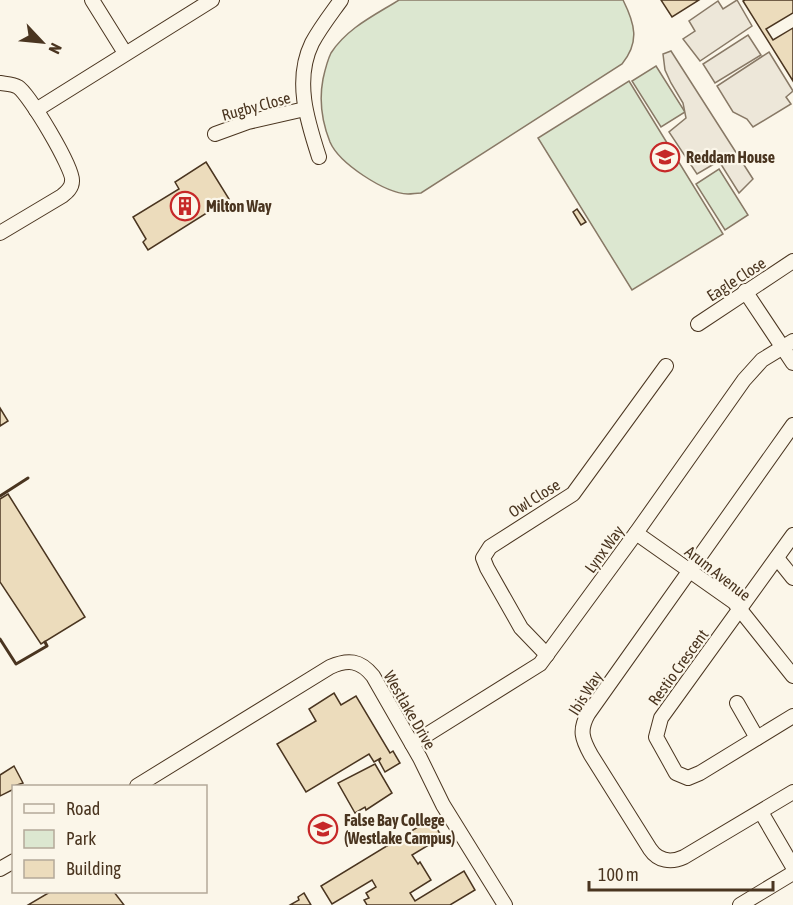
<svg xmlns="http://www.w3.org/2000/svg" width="793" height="905" font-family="'Asap Condensed',sans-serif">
	<rect width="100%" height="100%" fill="#fbf6e9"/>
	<g fill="#dce7d0" stroke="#887966" stroke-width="1.5">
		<path d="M399,0H623C635,24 640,42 622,64L421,193C417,193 412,194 408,194C384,193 339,163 330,142C322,122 319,100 323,79C325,70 327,61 331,53C347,28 375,15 399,0Z"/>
		<path d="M656,66L685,112L661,127L632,81Z"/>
		<path d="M629,81L723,234L632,290L538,138Z"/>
		<path d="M719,169L748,215L725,230L696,184Z"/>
	</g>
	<g fill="#ede7d9" stroke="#887966" stroke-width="1.5">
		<path d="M737,0L752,26L700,61L683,39L695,31L689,21L718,1L723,9Z"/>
		<path d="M748,35L761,55L715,83L703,64Z"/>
		<path d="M671,51L753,179L739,193L719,161L697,174L669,132L686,118L683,103L671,83L665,70L663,54Z"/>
		<path d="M769,52L793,91L786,97L791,104L753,127L747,119L733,112L717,86Z"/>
	</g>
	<g fill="#ecdcbc" stroke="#4a3520" stroke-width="1.5">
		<path d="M661,0H699L672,17Z"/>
		<path d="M745,0H793V13L766,29L773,40L793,28V81L743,1Z"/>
		<path d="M206,162L229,199L148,250L143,242L146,239L133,217L179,189L175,182Z"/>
		<path d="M577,209L586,222L581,225L573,212Z"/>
		<path d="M0,408L8,421L0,426Z"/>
		<path d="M8,494L85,617L41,644L0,582V499Z"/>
		<path d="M334,693L341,705L356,696L390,753L393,751L400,763L385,772L379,761L381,758L374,762L369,754L306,792L277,744L316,721L309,709Z"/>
		<path d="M375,764L392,793L366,810L365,807L355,813L338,783Z"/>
		<path d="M14,766L23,783L14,786V789L0,796V775Z"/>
		<path d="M431,819L442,837L412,855L418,864L420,862L431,880L410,893L415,901L464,871L475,890L450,905H367L364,900L369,898L366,893L376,887L372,880L332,904L321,886Z"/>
		<path d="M50,892H114L124,905H28Z"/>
		<path d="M304,893L311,905H290L299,900L298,897Z"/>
	</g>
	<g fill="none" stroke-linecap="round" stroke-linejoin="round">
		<g stroke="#4a3520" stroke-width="16">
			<g id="minor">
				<path d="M92,0L125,53"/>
				<path d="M0,83C6,84 13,84 18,87C29,94 74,169 72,181C72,188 67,192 62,196L0,233"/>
				<path d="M36,110L212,0"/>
				<path d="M215,134L248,122L305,109"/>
				<path d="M319,157C307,120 294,80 312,43C320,28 331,14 341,0"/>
				<path d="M745,291L793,363"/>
				<path d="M698,324L793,261"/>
				<path d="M793,425L588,714C579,730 582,739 591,755L650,849C658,861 671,863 684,857L793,792"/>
				<path d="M636,533L734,602L793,676"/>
				<path d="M793,535L661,718L656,737L676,773L688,778L700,773L793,716"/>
				<path d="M777,558L793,578"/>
				<path d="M547,655L521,628L487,568L483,558L490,547L573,494L666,366"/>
				<path d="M737,703L757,738"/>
				<path d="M412,744L540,664L636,533L744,380L762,360L793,341"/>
				<path d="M137,786L330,667C348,659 360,660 373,676L420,758L443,805L505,905"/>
				<path d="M761,812L793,867"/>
				<path d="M0,869L14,861"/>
				<path d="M740,905L793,873"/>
			</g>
		</g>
		<use href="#minor" stroke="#fbf6e9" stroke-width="14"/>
		<g stroke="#4a3520" stroke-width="3">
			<path d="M0,496L28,478"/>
			<path d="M0,639L16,664L47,646L45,642"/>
		</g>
	</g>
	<defs>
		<g id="school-ring" transform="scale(1.5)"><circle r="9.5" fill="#fbf6e9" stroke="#c62828" stroke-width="1.5"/><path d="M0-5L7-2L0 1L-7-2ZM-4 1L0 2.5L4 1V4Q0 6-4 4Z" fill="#c62828"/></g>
		<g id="building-ring" transform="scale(1.5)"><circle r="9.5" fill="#fbf6e9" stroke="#c62828" stroke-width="1.5"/><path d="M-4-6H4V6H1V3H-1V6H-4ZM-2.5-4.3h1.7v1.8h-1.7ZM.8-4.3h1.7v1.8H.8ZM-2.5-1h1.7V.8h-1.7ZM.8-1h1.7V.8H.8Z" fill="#c62828"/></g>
		<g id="university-ring" transform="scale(1.5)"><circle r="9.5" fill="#fbf6e9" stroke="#c62828" stroke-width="1.5"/><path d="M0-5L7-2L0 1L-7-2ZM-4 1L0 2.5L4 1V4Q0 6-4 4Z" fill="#c62828"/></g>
	</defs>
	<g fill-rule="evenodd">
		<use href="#school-ring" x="665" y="157"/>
		<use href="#building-ring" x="185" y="206"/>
		<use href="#university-ring" x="323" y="829"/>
	</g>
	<g text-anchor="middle" stroke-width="4.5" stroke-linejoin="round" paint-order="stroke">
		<g font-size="16" fill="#4a3520" stroke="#fbf6e9">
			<text transform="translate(256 106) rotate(-15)" y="6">Rugby Close</text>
			<text transform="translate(736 279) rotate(-33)" y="6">Eagle Close</text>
			<text transform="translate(534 498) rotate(-32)" y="6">Owl Close</text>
			<text transform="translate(604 549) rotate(-54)" y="6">Lynx Way</text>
			<text transform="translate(718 573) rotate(38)" y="6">Arum Avenue</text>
			<text transform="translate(678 667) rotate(-54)" y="6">Restio Crescent</text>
			<text transform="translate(585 693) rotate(-58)" y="6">Ibis Way</text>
			<text transform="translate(410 710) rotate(60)" y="6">Westlake Drive</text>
		</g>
		<g font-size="16" font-weight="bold" fill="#4a3520" stroke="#fbf6e9" text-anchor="start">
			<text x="686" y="163">Reddam House</text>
			<text x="206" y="212">Milton Way</text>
			<text x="344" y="826">False Bay College<tspan x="344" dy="18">(Westlake Campus)</tspan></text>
		</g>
	</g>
	<rect x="12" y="785" width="195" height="108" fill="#fbf6e9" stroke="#b4a999" stroke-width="1.5"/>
	<rect x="24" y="804" width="30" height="9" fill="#fbf6e9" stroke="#b4a999" stroke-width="1.5"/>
	<text x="66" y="815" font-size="18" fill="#4a3520">Road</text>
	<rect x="24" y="830" width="30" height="18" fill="#dce7d0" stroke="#b4a999" stroke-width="1.5"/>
	<text x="66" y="845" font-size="18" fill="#4a3520">Park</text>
	<rect x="24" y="860" width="30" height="18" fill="#ecdcbc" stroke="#b4a999" stroke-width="1.5"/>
	<text x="66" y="875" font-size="18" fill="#4a3520">Building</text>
	<g transform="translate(42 42) rotate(116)" stroke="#fbf6e9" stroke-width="4.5" paint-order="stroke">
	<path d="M0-4.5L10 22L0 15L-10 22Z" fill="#4a3520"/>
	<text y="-9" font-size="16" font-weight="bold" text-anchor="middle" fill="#4a3520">N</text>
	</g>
	<path d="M589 881v9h184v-9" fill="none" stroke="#4a3520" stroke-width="3"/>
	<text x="598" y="881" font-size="18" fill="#4a3520" stroke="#fbf6e9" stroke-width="4.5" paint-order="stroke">100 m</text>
</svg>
